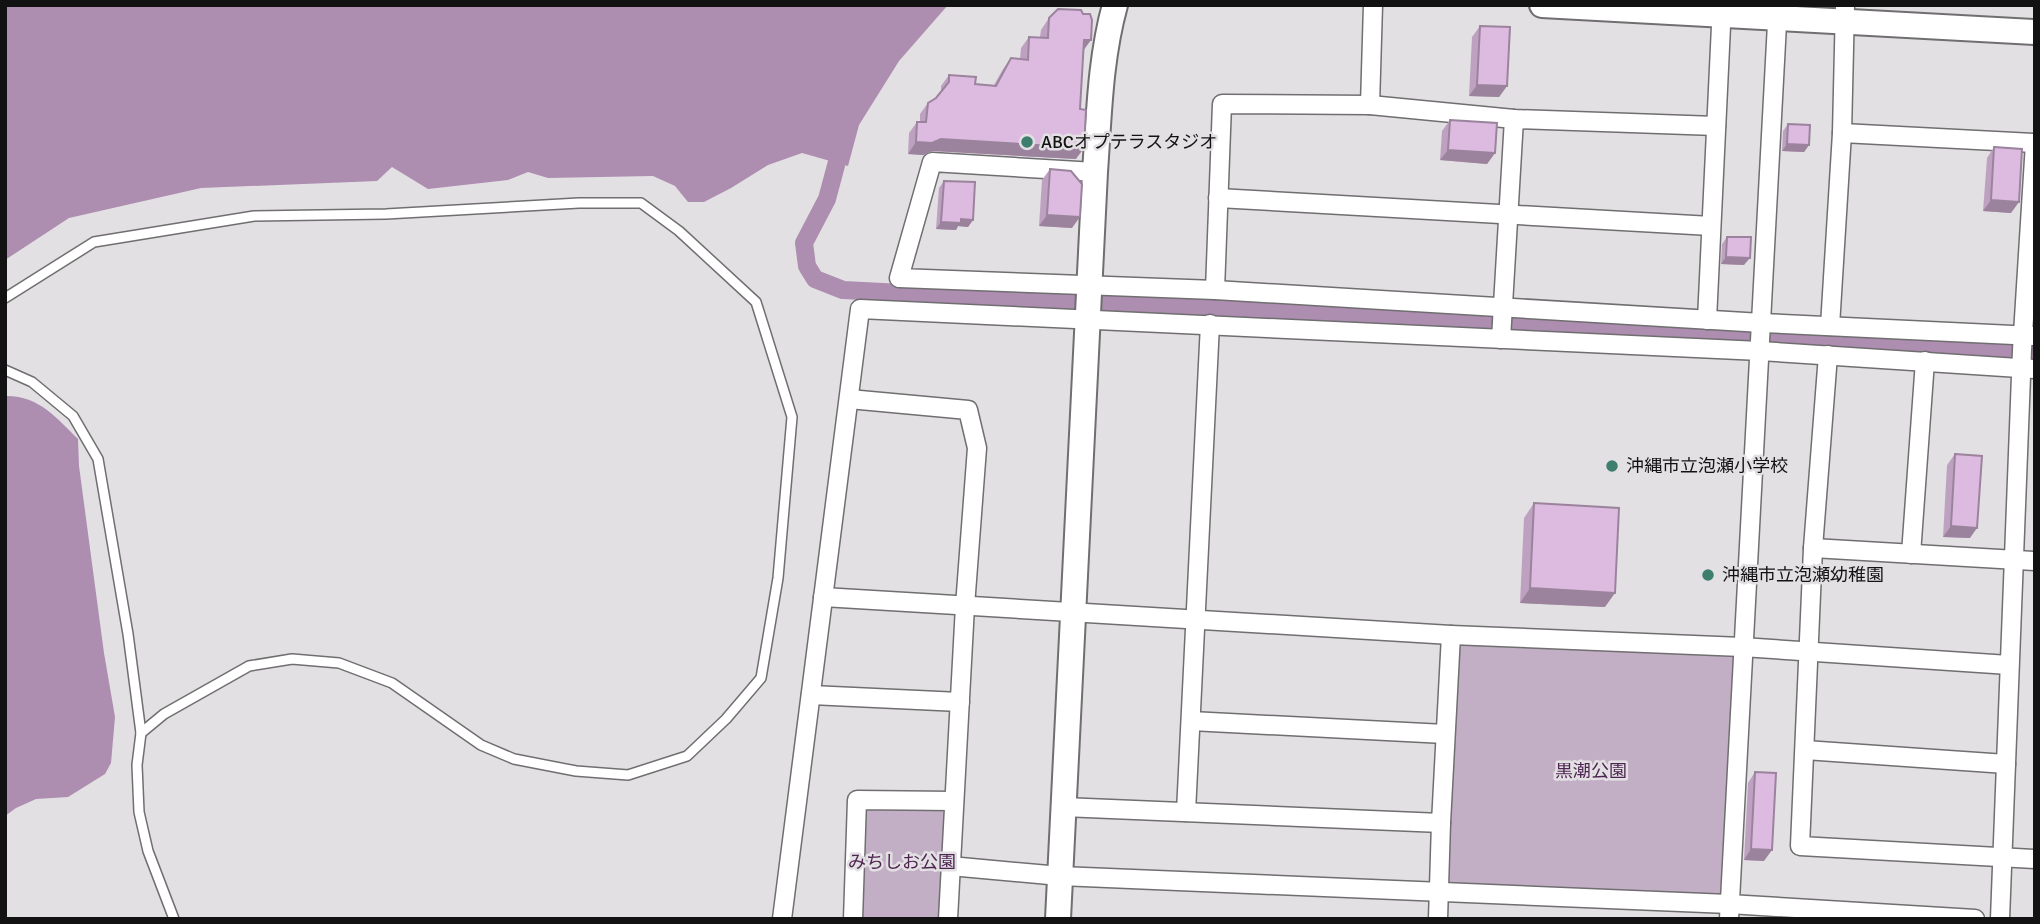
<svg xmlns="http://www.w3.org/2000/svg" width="2040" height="924" font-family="Signika,'Noto Sans JP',sans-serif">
	<rect width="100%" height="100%" fill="#e3e0e3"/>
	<g fill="#c3afc5">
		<path d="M1456,643L1738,657L1726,900L1444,886Z"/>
		<path d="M869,804L939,806L948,818L940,919H860V811Z"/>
	</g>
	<g fill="#ad8db0">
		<path d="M5,5H948L899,61L859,125L848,166L802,153L768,165L731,188L704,202H688L675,186L653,176L548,178L528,172L508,180L428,189L392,167L377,181L201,188L69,218L5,260Z"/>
		<path d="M5,396C38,395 57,418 78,439L79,466L104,653L115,717L111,763L105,774L68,797L36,799L16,808L5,816Z"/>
	</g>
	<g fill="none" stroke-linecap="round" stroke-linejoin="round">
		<path stroke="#ad8db0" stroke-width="18" d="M838,158L827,199L804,243L807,266L815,279L843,290L2035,350"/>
		<g stroke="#706e70" stroke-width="12">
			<g id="lane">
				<path d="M5,298L94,242L254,216L386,214L579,203H641L679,231L756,302L792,417L778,578L761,678L726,719L687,756L628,775L576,771L514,759L481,745L392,683L339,663L292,659L249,666L164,714L141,733"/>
				<path d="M5,370L32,382L73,416L98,459L128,634L141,733L137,765L139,812L148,851L174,919"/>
			</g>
		</g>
		<g stroke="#706e70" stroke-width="21">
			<g id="street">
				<path d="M1370,105L1373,5"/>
				<path d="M1842,133L2035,143"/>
				<path d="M1095,172L932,162L899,278L1215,290L1762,323L2035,336"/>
				<path d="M1218,198L1711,226"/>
				<path d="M1215,290L1222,104L1370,105L1514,119L1716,126"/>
				<path d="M1707,320L1722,5"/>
				<path d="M1830,326L1842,133L1845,5"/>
				<path d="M1501,339L1514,119"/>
				<path d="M1828,355L1813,548L1800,846L2035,859"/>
				<path d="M849,399L968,410L977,448L965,606L948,919"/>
				<path d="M1813,548L2035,561"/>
				<path d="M1911,554L1925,361"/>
				<path d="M823,597L1451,635L1742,647L2009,665"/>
				<path d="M811,695L960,702"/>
				<path d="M1191,721L1445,734"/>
				<path d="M1805,750L2006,764"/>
				<path d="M1063,807L1441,823L1451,635"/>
				<path d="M1186,812L1210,324"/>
				<path d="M950,866L1060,876L1729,904L1975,919"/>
				<path d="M782,919L860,309L1760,351L2035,369"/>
				<path d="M853,919L857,800L954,801"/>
				<path d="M1438,919L1441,823"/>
				<path d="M1729,919L1778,5"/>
				<path d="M2000,919L2022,350L2035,143"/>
			</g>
		</g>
		<g stroke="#706e70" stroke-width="28">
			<g id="secondary">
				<path d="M1542,5L2035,32"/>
				<path d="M1058,919L1095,172C1099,116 1100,59 1115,5"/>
			</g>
		</g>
		<use href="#lane" stroke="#fff" stroke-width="9"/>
		<use href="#street" stroke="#fff" stroke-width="18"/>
		<use href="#secondary" stroke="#fff" stroke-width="24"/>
	</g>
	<g fill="#bea1c1">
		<path d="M1049,18L1084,50L1076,159L933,151L923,155L908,154L909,133L917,122H920V114L928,103L936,98L941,92V86L949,75L975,84L994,85L1003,69L1011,58L1020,59L1021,48L1029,37H1040L1041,30Z"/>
		<path d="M1480,26L1507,86L1499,97L1469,96L1472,37Z"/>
		<path d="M1450,120L1495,153L1487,164L1440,160L1442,131Z"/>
		<path d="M1788,124L1809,145L1804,152L1782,151L1783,131Z"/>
		<path d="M1994,147L2011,213L1983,211L1987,158Z"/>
		<path d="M1050,169L1072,228L1039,226L1042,180Z"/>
		<path d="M944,181L973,220L968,227L958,226L956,230L936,229L939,188Z"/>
		<path d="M1727,237L1744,265L1721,264L1722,244Z"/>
		<path d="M1955,454L1970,538L1943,537L1947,465Z"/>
		<path d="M1534,503L1605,607L1520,603L1524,518Z"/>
		<path d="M1755,772L1764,861L1744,860L1748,783Z"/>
	</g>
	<g fill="#9b839d">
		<path d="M1084,40H1091L1083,51Z"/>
		<path d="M1477,85L1507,86L1499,97L1469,96Z"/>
		<path d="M941,139L1084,148L1076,159L933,151L923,155L908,154L916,142Z"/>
		<path d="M1787,144L1809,145L1804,152L1782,151Z"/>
		<path d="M1448,150L1495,153L1487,164L1440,160Z"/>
		<path d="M1991,200L2019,202L2011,213L1983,211Z"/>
		<path d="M1047,215L1080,217L1072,228L1039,226Z"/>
		<path d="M961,219L973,220L968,227L958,226L956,230L936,229L941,222Z"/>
		<path d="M1726,257L1750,258L1744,265L1721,264Z"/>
		<path d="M1951,526L1977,528L1970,538L1943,537Z"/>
		<path d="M1530,588L1615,593L1605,607L1520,603Z"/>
		<path d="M1751,849L1772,850L1764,861L1744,860Z"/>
	</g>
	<g fill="#ddbbe0" stroke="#9b839d" stroke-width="2">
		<path d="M1058,9L1081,10L1083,14H1090L1092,20L1091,40H1084L1080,109L1086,110L1084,148L941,139L932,143L916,142L917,122H926L928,103L936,98L949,82V75L976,77L975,84L996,86L1011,58L1028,60L1029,37L1048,38L1049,18Z"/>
		<path d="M1480,26L1510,27L1507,86L1477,85Z"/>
		<path d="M1450,120L1497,123L1495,153L1448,150Z"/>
		<path d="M1788,124L1810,125L1809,145L1787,144Z"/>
		<path d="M1994,147L2022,149L2019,202L1991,200Z"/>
		<path d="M1050,169L1071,171L1082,184L1080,217L1047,215Z"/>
		<path d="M944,181L975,182L973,220L961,219V223L941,222Z"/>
		<path d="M1727,237H1751L1750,258L1726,257Z"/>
		<path d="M1955,454L1982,456L1977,528L1951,526Z"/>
		<path d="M1534,503L1619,508L1615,593L1530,588Z"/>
		<path d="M1755,772L1776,773L1772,850L1751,849Z"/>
	</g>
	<g fill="#3e7e6c" stroke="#e3e0e3" stroke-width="2.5">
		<circle cx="1027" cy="142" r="7"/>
		<circle cx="1612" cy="466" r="7"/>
		<circle cx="1708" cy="575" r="7"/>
	</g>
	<g text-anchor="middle" stroke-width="5" stroke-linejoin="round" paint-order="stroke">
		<g font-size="18" fill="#131213" stroke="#e3e0e3" text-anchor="start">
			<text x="1041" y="148">ABCオプテラスタジオ</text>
			<text x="1626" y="472">沖縄市立泡瀬小学校</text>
			<text x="1722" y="581">沖縄市立泡瀬幼稚園</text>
		</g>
		<g font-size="18" fill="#4e2452" stroke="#e3e0e3">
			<text x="1591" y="777">黒潮公園</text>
			<text x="902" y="868">みちしお公園</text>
		</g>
	</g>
	<rect width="2040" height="924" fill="none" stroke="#131213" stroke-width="14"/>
</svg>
